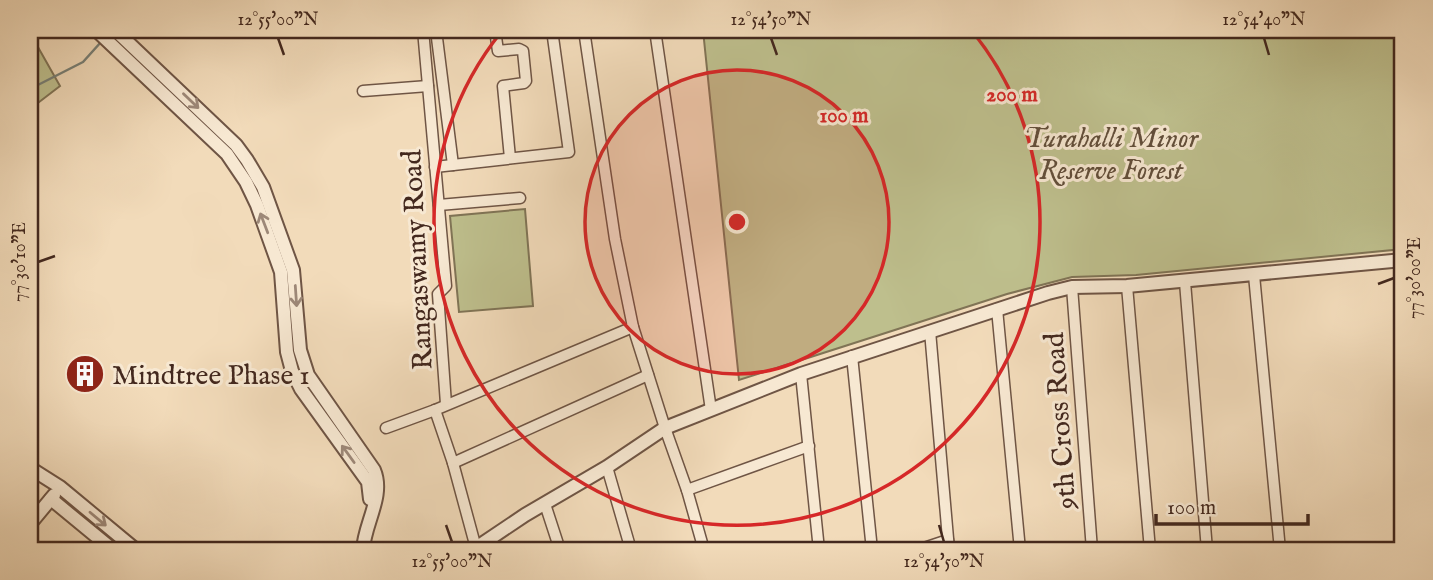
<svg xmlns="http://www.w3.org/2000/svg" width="1433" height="580" font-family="'IM FELL English',serif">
	<rect width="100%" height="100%" fill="#f2dbba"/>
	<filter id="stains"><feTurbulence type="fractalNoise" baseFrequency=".00286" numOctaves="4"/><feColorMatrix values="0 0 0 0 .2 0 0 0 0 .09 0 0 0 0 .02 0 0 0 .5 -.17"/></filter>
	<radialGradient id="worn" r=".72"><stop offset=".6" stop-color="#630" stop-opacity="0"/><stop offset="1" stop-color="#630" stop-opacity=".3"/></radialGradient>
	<g fill="#bebf8d" stroke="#807456" stroke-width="2">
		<path d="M703,30H1403V249L1136,275L1072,277L1007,294L739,380Z"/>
		<path d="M30,33L60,86L30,109Z"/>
		<path d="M525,209L533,306L459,312L450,216Z"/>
	</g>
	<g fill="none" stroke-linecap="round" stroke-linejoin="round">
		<path stroke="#788077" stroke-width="2.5" d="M30,89L83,62L101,42"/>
		<g stroke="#6f5545" stroke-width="13">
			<g id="minor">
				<path d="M423,30L446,286L438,294L446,404"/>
				<path d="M436,30L453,165"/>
				<path d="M495,30L498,51L519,49L523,51L526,81L524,83L503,86L510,158"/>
				<path d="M584,30L615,239L633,327L665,428L687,490L704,550"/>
				<path d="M655,30L711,410"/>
				<path d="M363,91L428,86"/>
				<path d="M435,167L569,152L552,30"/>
				<path d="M439,205L520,198"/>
				<path d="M1254,275L1280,550"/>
				<path d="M1185,282L1207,550"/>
				<path d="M1127,286L1150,550"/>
				<path d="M1072,287L1092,550"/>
				<path d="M997,309L1020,550"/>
				<path d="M930,331L949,550"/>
				<path d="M852,356L872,550"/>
				<path d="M801,374L819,550"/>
				<path d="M435,410L453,463L476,548"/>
				<path d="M386,428L435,410L633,327"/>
				<path d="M453,463L648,375"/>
				<path d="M607,467L631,550"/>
				<path d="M687,490L809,446"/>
				<path d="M545,504L560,550"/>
				<path d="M490,538L497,550"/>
				<path d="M918,550L948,540"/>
			</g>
		</g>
		<g stroke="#6f5545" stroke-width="16">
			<g id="tertiary">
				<path d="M96,30L227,154L246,182L257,205L281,272L287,352L292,371L301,389L368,482L370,499"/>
				<path d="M115,30L236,145L247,160L263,187L293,270L300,350L308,375L374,470C385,496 364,524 363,550"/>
				<path d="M30,468L60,487L136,550"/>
				<path d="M51,499L113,550"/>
				<path d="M30,524L54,495"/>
				<path d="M473,550L525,515L607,467L665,428L801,374L1048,293L1072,287L1127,286L1403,260"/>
			</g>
		</g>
		<use href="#minor" stroke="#f7e8d2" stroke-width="10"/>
		<use href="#tertiary" stroke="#f7e8d2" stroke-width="12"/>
	</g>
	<defs><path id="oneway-shaft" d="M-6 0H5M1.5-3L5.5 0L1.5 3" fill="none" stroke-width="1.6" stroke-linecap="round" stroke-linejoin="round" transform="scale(1.75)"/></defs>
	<g stroke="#9d8878">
		<use href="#oneway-shaft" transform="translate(191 101) rotate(44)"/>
		<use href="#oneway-shaft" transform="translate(264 223) rotate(-111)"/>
		<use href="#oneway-shaft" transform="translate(296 296) rotate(86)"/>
		<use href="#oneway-shaft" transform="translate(348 454) rotate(-126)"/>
		<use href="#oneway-shaft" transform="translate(98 519) rotate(40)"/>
	</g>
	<path fill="none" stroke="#43281e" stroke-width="2.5" d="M278,38L284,55M771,38L777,55M1264,38L1269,55M38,262L55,256M1378,284L1394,278M446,525L452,542M939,525L944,542"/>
	<circle cx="737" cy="222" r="152" fill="#d62828" fill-opacity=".12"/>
	<g fill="none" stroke="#d62828" stroke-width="3.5">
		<circle cx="737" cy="222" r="152"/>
		<path d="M972 31A303 303 0 1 1 502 31"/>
	</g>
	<defs>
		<g id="building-disc" transform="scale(2.0125)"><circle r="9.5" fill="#8f2418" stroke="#f7e8d2"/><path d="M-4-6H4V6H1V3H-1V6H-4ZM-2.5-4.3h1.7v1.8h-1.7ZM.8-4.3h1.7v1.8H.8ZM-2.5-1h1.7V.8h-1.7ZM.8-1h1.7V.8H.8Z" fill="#fff"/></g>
	</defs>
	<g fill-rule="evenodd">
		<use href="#building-disc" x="85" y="374"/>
	</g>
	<g text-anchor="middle" stroke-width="6" stroke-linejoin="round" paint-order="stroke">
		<g font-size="28" font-style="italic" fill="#624e3a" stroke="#f7e8d2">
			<text x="1111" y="147">Turahalli Minor<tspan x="1111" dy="32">Reserve Forest</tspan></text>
		</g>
		<g font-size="28" fill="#43281e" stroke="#f7e8d2">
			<text transform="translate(416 260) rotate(-93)" y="10">Rangaswamy Road</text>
			<text transform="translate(1059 421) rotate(-94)" y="10">9th Cross Road</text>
		</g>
		<g font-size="28" fill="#43281e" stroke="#f7e8d2" text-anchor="start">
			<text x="112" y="384">Mindtree Phase 1</text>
		</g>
	</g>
	<circle cx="737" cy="222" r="10" fill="#d62828" stroke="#f7e8d2" stroke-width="3.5"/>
	<g font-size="21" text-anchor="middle" font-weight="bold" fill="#d62828" stroke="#f7e8d2" stroke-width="6" stroke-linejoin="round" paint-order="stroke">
		<text x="1012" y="101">200 m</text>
		<text x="844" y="122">100 m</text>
	</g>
	<rect width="1433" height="580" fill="none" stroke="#f2dbba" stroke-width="77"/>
	<path d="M1156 514v10h152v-10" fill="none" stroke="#43281e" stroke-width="3.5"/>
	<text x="1167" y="514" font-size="21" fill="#43281e" stroke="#f7e8d2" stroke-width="5" paint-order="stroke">100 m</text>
	<rect x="38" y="38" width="1356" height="504" fill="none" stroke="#43281e" stroke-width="2.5"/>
	<g font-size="18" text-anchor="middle" fill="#43281e">
		<text x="278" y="25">12°55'00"N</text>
		<text x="771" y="25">12°54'50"N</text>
		<text x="1264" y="25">12°54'40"N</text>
		<text transform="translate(19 262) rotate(-90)" y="6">77°30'10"E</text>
		<text transform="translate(1414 278) rotate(-90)" y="6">77°30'00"E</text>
		<text x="452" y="567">12°55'00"N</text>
		<text x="944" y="567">12°54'50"N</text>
	</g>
	<rect width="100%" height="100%" filter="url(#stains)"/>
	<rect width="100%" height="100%" fill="url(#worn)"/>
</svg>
